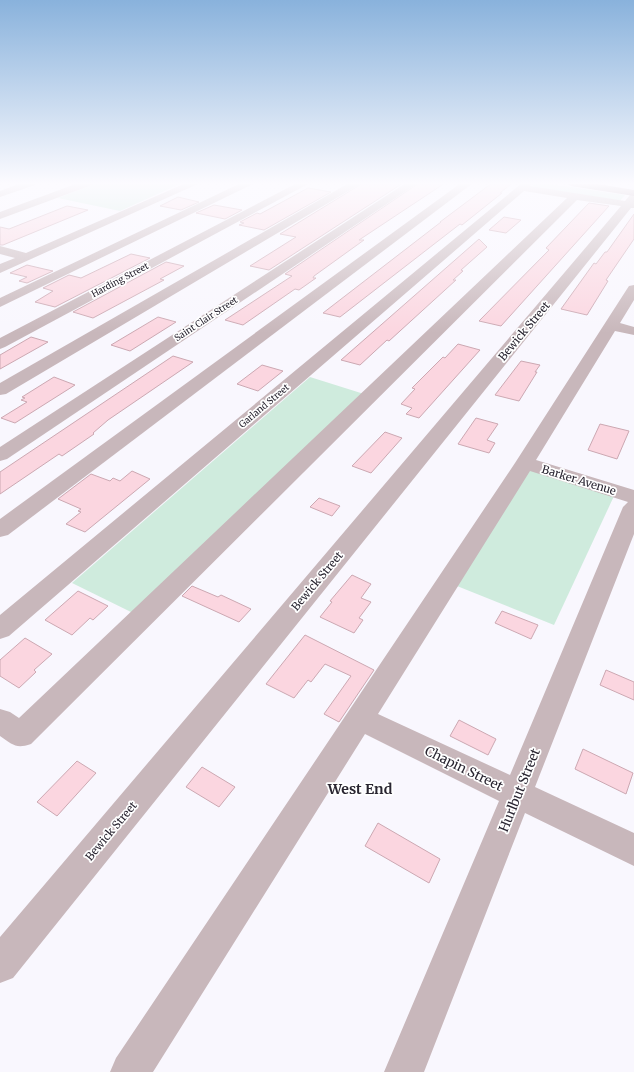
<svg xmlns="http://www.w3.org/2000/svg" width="634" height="1072" font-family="Merriweather,serif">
	<rect width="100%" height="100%" fill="#f9f7fe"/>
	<g fill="#cfebdd">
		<path d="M97,183H182L120,211L58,198Z"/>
		<path d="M535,183H543L625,195L619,202L529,189Z"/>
		<path d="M310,377L364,394L133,613L72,583Z"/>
		<path d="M526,468L614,496L554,625L452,584Z"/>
	</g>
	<g fill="#fbd6e0" stroke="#cca8b2">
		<path d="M363,183H403L269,270L250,266L296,237L280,234Z"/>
		<path d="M419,183H445L359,240H364L314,276L313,278H316L299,290L295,289L243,325L225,320L292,276L285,274Z"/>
		<path d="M492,183H512L500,193H502L462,225L460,224L340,317L323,313L441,222H440Z"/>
		<path d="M308,188L331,192L264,230L239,225L244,223L240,222L257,213L260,214Z"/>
		<path d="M178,197L199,202L181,210L160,206Z"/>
		<path d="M589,203L609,206L501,326L479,321L549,250L546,248Z"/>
		<path d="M214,205L242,210L225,219L196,213Z"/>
		<path d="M67,206L88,210L3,245H0V227L9,229Z"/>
		<path d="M634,214V239L606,280L608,281L587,315L561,309L594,263L596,264L605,252H607Z"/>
		<path d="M504,217L521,220L506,233L489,230Z"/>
		<path d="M479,239L487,247L461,270L463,271L453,280H456L389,341L387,340L360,365L341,360Z"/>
		<path d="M131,254L150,258L55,307L35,302L53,291L43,288L69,275L81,278Z"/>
		<path d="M166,262L184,266L160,279L164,280L93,318L73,312Z"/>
		<path d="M27,265L44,269L53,271L27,283L19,281L27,277L10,273Z"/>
		<path d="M158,317L176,322L130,351L111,345Z"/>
		<path d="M31,337L48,342L0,369V355Z"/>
		<path d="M458,344L480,350L419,418L406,414L412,408L401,404L415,389L412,388L443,357L445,358Z"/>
		<path d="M173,356L193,362L108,420L93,433L94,434L62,456L59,454L0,494V472Z"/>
		<path d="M521,361L540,365L535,372H537L519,401L495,395Z"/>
		<path d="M262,365L283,371L258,391L237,384Z"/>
		<path d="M54,377L75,385L15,423L1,418L27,402L21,400L25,398L22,397Z"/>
		<path d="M476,418L498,424L487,440L495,443L489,453L458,444Z"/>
		<path d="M600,424L629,431L617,459L588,450Z"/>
		<path d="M385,432L402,438L371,473L352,466Z"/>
		<path d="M132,471L150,479L85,532L66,524L81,512L78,511L81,509L58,499L91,474L110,481L113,478L120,481Z"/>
		<path d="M319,498L340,506L332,516L310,507Z"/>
		<path d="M352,575L371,584L361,598L371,602L359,618L363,620L354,633L320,617L332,602L330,601Z"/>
		<path d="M192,586L218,597L221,595L251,609L239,622L182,596Z"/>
		<path d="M78,591L108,606L93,620L90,618L72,635L45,620Z"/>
		<path d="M502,611L538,625L531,639L495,623Z"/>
		<path d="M305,635L374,670L339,722L324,714L351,676L325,664L311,682L308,680L294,698L266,684Z"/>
		<path d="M25,638L52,654L34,670L36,672L19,688L0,676V660Z"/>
		<path d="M606,670L634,682V700L600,685Z"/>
		<path d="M459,720L496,739L488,755L450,736Z"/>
		<path d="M583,749L633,773L626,794L575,769Z"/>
		<path d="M77,761L96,773L57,816L37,802Z"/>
		<path d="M202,767L235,787L219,807L186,787Z"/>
		<path d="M378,823L440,859L429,883L365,846Z"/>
	</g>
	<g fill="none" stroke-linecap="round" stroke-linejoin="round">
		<g fill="#c8b7bb" fill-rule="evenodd">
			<path d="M21,183H36L35,185L0,197V191Z"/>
			<path d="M78,183H93L92,185L0,219V212Z"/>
			<path d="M186,183H200L0,273V264L15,258L0,254V246L26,253Z"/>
			<path d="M241,183H255L0,307V298Z"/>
			<path d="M297,183H310L5,347L0,349V338Z"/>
			<path d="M349,183H362L6,394L0,395V383Z"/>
			<path d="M406,183H418L7,459L0,461V447Z"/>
			<path d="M461,183H473L8,535L0,537V519Z"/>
			<path d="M522,183H533L530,186L625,201L630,195L634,194V208H631L13,978L0,983V937L621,206L577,200L31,744C16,749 13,745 0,736V709L10,712L19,718L567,198L524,191L9,636L0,639V615Z"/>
			<path d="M634,285V300L620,323L634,327V335L615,331L536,460L634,490V534L535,787L634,833V866L525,813L424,1072H384L499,801L365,734L153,1072H110L116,1058L515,463L627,289L629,286ZM530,471L628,502L623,507L510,775L378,714Z"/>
		</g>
		<path fill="#9e8087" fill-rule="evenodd" d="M566,183H592L634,190V196L571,186Z"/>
	</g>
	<linearGradient id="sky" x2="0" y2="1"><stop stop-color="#89b2dc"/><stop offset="0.55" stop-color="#fcfbff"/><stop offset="1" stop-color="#fcfbff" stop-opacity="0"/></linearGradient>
	<rect width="634" height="333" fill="url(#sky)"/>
	<g text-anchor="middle" stroke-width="3.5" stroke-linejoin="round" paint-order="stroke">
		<g font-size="9" fill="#292531" stroke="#fff">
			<text transform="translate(120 280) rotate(-28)" y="3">Harding Street</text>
			<text transform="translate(206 319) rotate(-33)" y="3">Saint Clair Street</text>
			<text transform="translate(264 406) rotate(-40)" y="3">Garland Street</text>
		</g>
		<g font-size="11" fill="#292531" stroke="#fff">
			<text transform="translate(524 331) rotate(-50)" y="4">Bewick Street</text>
			<text transform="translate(579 480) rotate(17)" y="4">Barker Avenue</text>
			<text transform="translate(317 581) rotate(-50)" y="4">Bewick Street</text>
			<text transform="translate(111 831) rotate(-50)" y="4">Bewick Street</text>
		</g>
		<g font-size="13" fill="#292531" stroke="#fff">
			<text transform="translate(464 768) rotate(26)" y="5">Chapin Street</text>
			<text transform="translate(519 790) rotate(-68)" y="5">Hurlbut Street</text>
		</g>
		<g font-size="14" font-weight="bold" fill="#292531" stroke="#fff">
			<text x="360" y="794">West End</text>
		</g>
	</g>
</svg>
